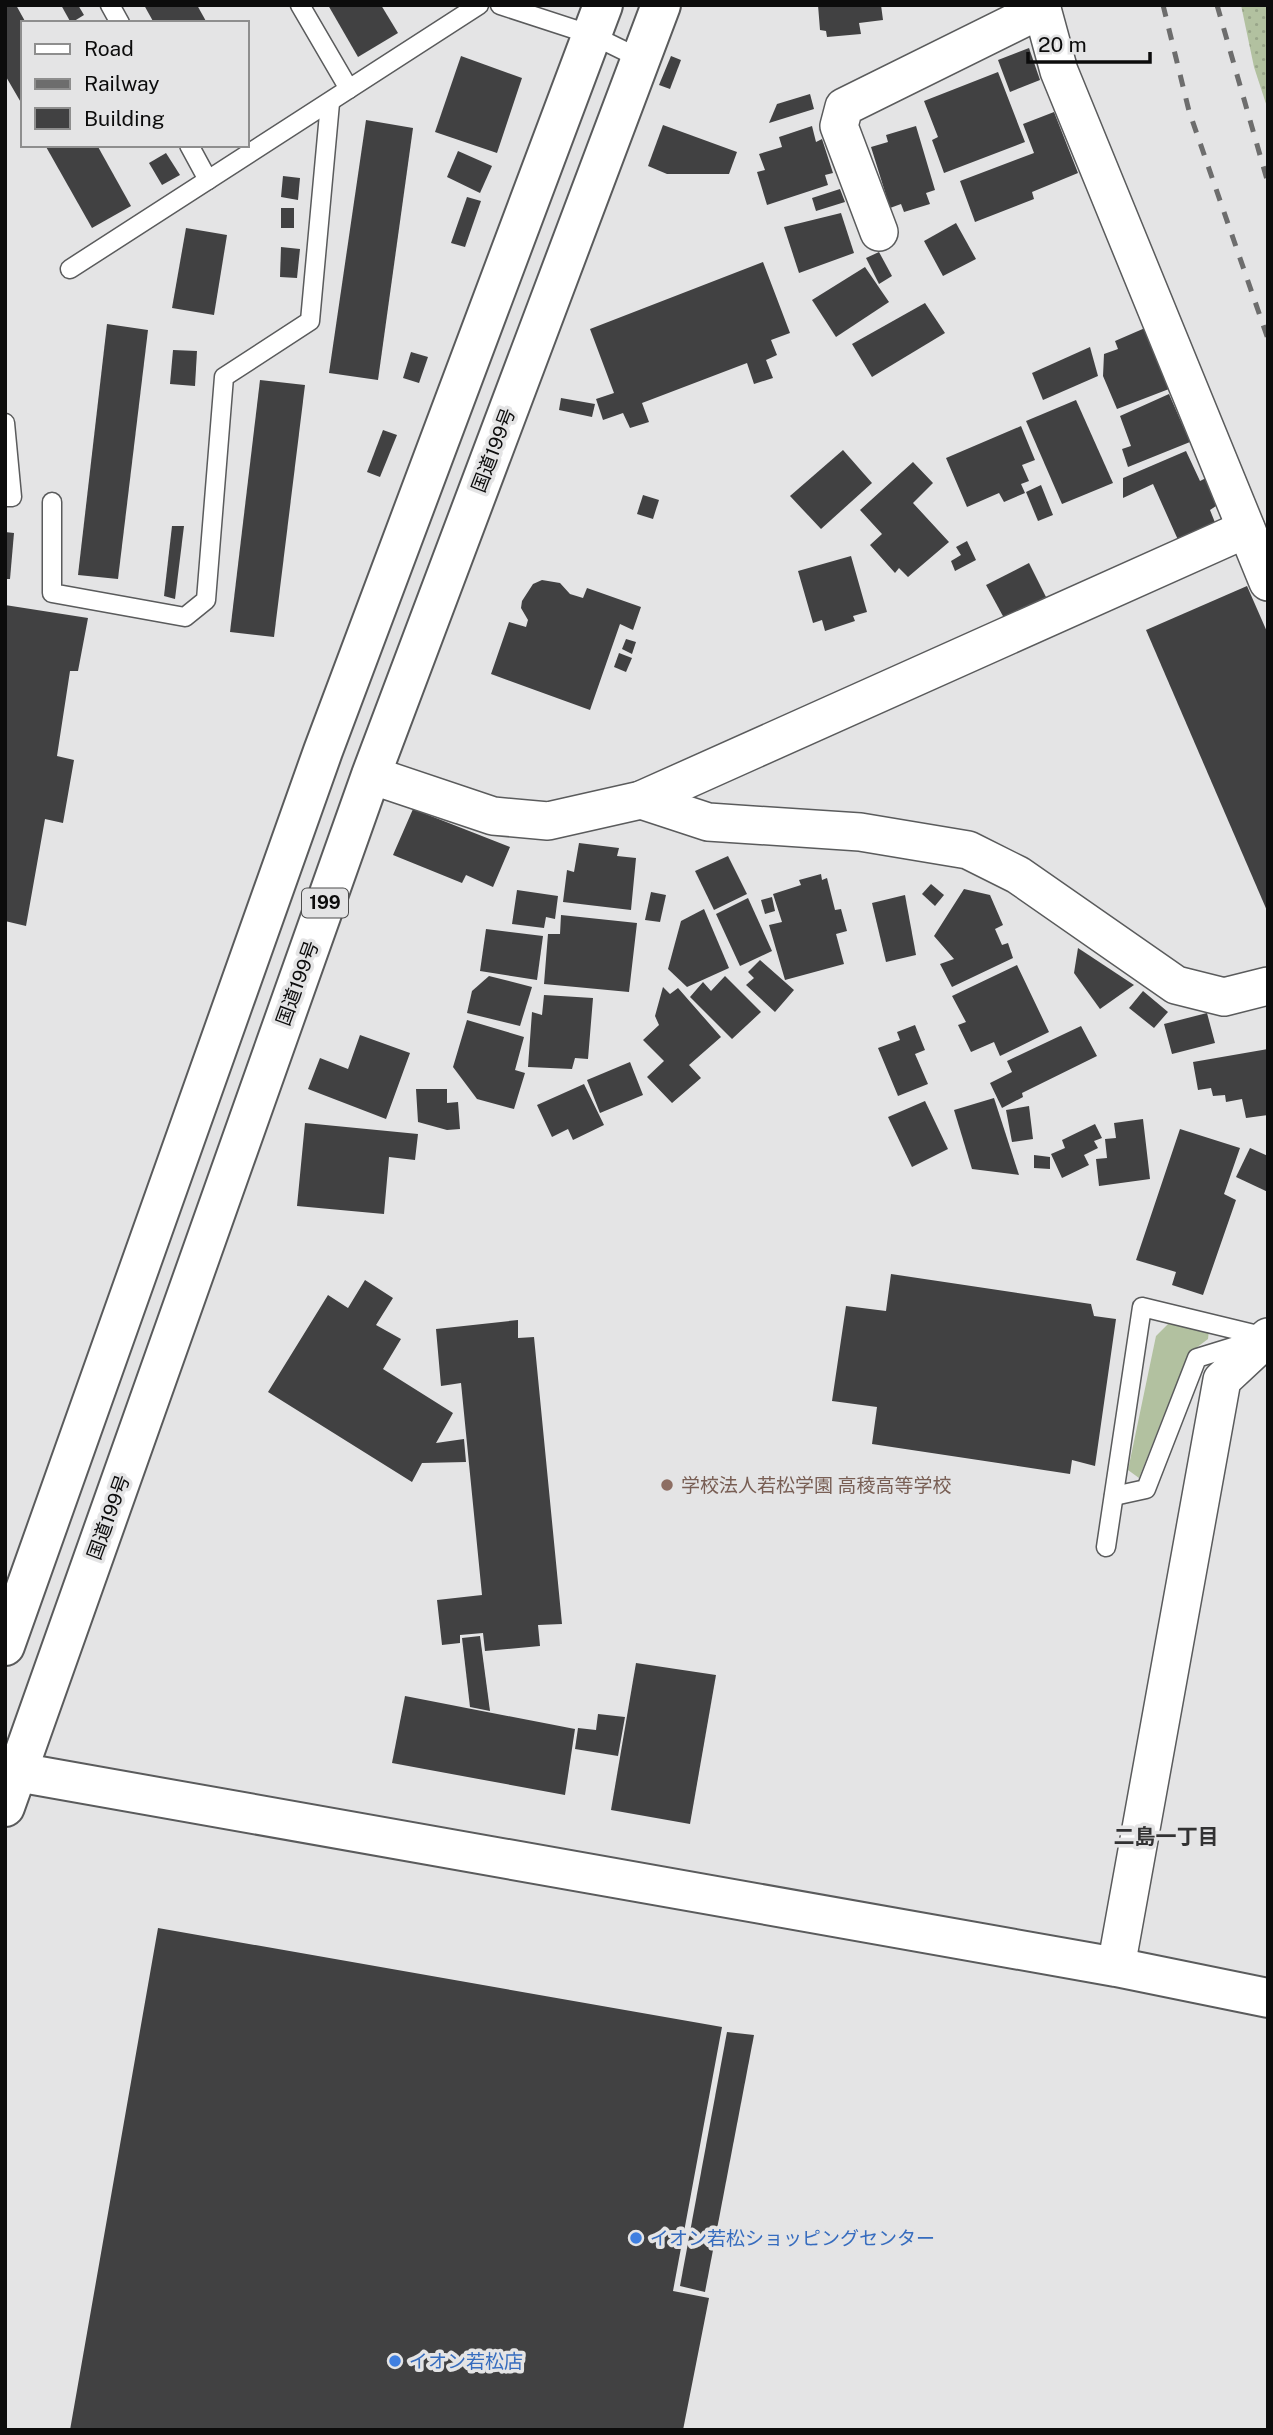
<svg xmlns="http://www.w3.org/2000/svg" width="1273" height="2435" font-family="'Public Sans','Noto Sans JP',sans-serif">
	<defs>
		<pattern id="park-dots" width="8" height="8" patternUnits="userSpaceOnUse" patternTransform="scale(1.75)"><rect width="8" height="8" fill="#b2c1a0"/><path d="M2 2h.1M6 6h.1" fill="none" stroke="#98a589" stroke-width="1.8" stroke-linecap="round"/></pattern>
	</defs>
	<rect width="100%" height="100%" fill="#e4e4e5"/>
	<path fill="#b2c1a0" d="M1168,1324L1209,1330L1208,1339L1188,1354L1139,1478L1128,1470L1156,1336Z"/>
	<path fill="url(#park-dots)" d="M1241,5H1268V110L1254,67Z"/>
	<g fill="#414142">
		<path d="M5,5H16L26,23H23V106L5,75Z"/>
		<path d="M61,5H78L84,15L71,23Z"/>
		<path d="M144,5H197L207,23H154Z"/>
		<path d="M328,5H381L398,33L358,57Z"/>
		<path d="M818,5H881L883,20L859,23L861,34L827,37L826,31L820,30Z"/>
		<path d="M1029,48L1040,80L1010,92L998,60Z"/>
		<path d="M461,56L522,78L497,153L435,132Z"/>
		<path d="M671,56L681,60L670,89L659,85Z"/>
		<path d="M998,72L1025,142L944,173L932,140L938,137L924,101Z"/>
		<path d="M810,94L814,109L769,123L777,104Z"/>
		<path d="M1054,112L1078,173L1032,192L1034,199L975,222L960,181L1034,153L1023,124Z"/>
		<path d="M366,120L413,128L378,380L329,373Z"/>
		<path d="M663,125L737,152L729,174H667L648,166Z"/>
		<path d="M812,126L816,142L822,139L833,173L825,175L828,185L767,205L757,172L765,170L759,154L782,147L779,137Z"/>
		<path d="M916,126L935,190L926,193L930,204L904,212L901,204L890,208L871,147L888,142L886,135Z"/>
		<path d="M45,145H97L131,206L92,228Z"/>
		<path d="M458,151L492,166L480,193L447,177Z"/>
		<path d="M166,153L180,175L162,185L149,163Z"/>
		<path d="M283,176L300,178L298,200L281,197Z"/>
		<path d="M840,189L845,202L816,211L812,198Z"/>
		<path d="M467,197L481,201L465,247L451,243Z"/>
		<rect x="281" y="208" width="13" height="20"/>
		<path d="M841,213L854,253L799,273L784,227Z"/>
		<path d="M956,223L976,259L943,276L924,241Z"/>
		<path d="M186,228L227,235L214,315L172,308Z"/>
		<path d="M281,247L300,249L297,278L280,277Z"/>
		<path d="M879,252L892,276L879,284L866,258Z"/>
		<path d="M763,262L790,333L771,340L777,355L766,360L773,378L754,384L747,363L642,403L649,422L630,428L623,413L603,420L596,399L614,393L590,329Z"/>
		<path d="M865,267L889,302L836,337L812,300Z"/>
		<path d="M925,303L945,333L872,377L852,344Z"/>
		<path d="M107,324L148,330L118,579L78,575Z"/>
		<path d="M1145,328L1169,389L1117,409L1103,376L1104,354L1118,349L1115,341Z"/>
		<path d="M1090,347L1098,376L1043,400L1032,373Z"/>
		<path d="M173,350L197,351L195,386L170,384Z"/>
		<path d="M411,352L428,357L419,383L403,378Z"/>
		<path d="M260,380L305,385L274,637L230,632Z"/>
		<path d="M1169,394L1190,442L1128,467L1122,449L1131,446L1120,416Z"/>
		<path d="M561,398L595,404L592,417L559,410Z"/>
		<path d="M1076,400L1113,483L1062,504L1026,421Z"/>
		<path d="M1021,426L1035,460L1022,465L1029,481L1021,484L1025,493L1004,502L999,493L967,507L946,458Z"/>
		<path d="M383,430L397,435L380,477L367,472Z"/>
		<path d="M843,450L872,483L821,529L790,496Z"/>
		<path d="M1186,451L1200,481L1208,477L1219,504L1210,510L1216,525L1179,542L1153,484L1123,498V478Z"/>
		<path d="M913,462L933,483L913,503L949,542L908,577L899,568L895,573L870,545L882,534L860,510Z"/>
		<path d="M1041,485L1053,515L1038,521L1026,492Z"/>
		<path d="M643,495L659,500L653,519L637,514Z"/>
		<path d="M172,526H184L175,599L164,596Z"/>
		<path d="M5,532L14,533L10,579H5Z"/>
		<path d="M967,541L976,560L955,571L951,561L961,555L956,547Z"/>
		<path d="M851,556L867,612L853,616L855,621L825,631L822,620L813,623L798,571Z"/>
		<path d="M1029,563L1046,597L1004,618L986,585Z"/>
		<path d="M542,580L560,583L570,594L583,598L587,588L641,607L633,630L620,624L590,710L491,674L509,622L526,627L528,620L521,608L522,601L533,584Z"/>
		<path d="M1247,586L1268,634V913L1146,630Z"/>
		<path d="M5,605L88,618L78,671H70L57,756L74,760L63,823L45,819L26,926L5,921Z"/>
		<path d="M626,639L636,642L632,654L622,649Z"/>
		<path d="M619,653L632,658L626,672L614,667Z"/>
		<path d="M413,809L510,847L493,887L466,875L462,883L393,855Z"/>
		<path d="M579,843L619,848L617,856L636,858L631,910L563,902L567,870L574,872Z"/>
		<path d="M728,856L747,894L714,910L695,871Z"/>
		<path d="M821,874L822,880L827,878L835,910L841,909L847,931L836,934L844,964L785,980L769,925L782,922L773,894L801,885L799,880Z"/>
		<path d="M931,884L944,895L935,906L922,894Z"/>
		<path d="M964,889L990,895L1003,925L995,929L1002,945L1008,943L1013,958L952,987L940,964L954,959L934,936Z"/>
		<path d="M517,890L558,896L555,919L546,917L544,928L512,924Z"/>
		<path d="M651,892L666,895L660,922L645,920Z"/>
		<path d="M905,895L916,955L886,962L872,903Z"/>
		<path d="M772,897L775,911L765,914L761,900Z"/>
		<path d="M748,898L772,951L740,966L716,914Z"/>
		<path d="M704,909L729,968L687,987L668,969L681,921Z"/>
		<path d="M561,915L637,923L629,992L544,984L548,934H560Z"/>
		<path d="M486,929L543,936L537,980L480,971Z"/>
		<path d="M1078,948L1134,985L1100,1009L1074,973Z"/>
		<path d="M760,960L794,990L775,1012L746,985L754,978L748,972Z"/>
		<path d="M1017,965L1049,1032L1000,1056L994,1042L971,1052L958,1025L966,1022L952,996Z"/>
		<path d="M489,976L532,987L520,1026L467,1013L472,991Z"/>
		<path d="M725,976L761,1012L732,1039L690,997L703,982L711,991Z"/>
		<path d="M663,987L670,994L678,988L721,1037L689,1065L701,1078L672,1103L647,1077L664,1061L643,1040L659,1025L655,1016Z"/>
		<path d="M1143,991L1168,1012L1154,1028L1129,1008Z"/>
		<path d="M544,995L593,998L588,1059L575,1058L572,1069L528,1067L532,1012L542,1015Z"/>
		<path d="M1207,1013L1215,1043L1172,1054L1164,1024Z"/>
		<path d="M467,1020L524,1037L515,1070L525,1073L514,1109L477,1099L453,1067Z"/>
		<path d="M915,1025L925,1050L915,1054L928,1084L898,1096L878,1048L900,1040L897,1032Z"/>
		<path d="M1081,1026L1097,1056L1022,1093L1023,1097L1002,1108L990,1083L1012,1072L1007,1061Z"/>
		<path d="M360,1035L410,1053L386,1119L308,1089L320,1058L348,1069Z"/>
		<path d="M1268,1049V1115L1246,1118L1242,1099L1226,1102L1225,1095L1213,1096L1211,1088L1198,1090L1193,1062Z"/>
		<path d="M630,1062L643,1095L600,1113L587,1080Z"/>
		<path d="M584,1084L604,1125L573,1140L568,1129L552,1137L537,1105Z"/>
		<path d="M416,1089H447V1103L458,1102L460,1129L447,1130L418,1122Z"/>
		<path d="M994,1098L1019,1175L972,1169L954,1110Z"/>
		<path d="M925,1101L948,1149L912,1167L888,1117Z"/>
		<path d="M1029,1106L1033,1139L1012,1142L1006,1110Z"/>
		<path d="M1143,1119L1150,1179L1099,1186L1096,1159L1107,1158L1105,1139L1116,1138L1114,1123Z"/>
		<path d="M305,1123L418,1134L415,1160L389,1157L384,1214L297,1206Z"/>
		<path d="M1095,1124L1102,1138L1094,1141L1098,1148L1084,1155L1089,1165L1062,1178L1051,1154L1065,1148L1062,1140Z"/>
		<path d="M1180,1129L1240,1148L1224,1194L1236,1200L1203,1295L1172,1285L1176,1272L1136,1260Z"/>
		<path d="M1250,1148L1268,1156V1192L1236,1177Z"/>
		<path d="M1034,1155L1050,1157V1169L1034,1168Z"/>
		<path d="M891,1274L1091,1304L1094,1316L1116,1319L1095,1466L1072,1460L1070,1474L872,1444L877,1407L832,1401L846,1306L886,1311Z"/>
		<path d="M365,1280L393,1298L376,1325L401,1339L383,1369L453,1413L436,1443L464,1439L466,1462L422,1463L412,1482L268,1392L328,1295L348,1308Z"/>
		<path d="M518,1320V1338L534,1337L562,1624L538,1625L540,1646L485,1651L483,1633L460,1635V1643L442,1645L437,1600L482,1595L461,1383L441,1386L436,1329Z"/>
		<path d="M480,1636L490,1711L470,1707L462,1638Z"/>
		<path d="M636,1663L716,1675L690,1824L611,1810Z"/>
		<path d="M405,1696L575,1729L565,1795L392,1763Z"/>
		<path d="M598,1714L625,1717L618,1756L575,1749L578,1728L596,1730Z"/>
		<path d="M158,1928L722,2027L673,2291L709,2298L683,2430H70Z"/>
		<path d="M727,2032L754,2035L705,2292L680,2286Z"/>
	</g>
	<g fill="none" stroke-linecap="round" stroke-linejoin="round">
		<g stroke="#5a5b5c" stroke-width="21">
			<g id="service">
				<path d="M110,5L120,23"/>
				<path d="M300,5L349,89"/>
				<path d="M500,5L592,35L641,59"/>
				<path d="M189,145L208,180"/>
				<path d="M70,269L479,5"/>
				<path d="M5,423L12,497H5"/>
				<path d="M52,502V593L185,617L206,600L224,377L310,321L330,103"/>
				<path d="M1114,1496L1146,1489L1197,1358L1252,1341"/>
				<path d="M1106,1547L1142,1307L1266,1337"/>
			</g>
		</g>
		<g stroke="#5a5b5c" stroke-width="40">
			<g id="minor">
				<path d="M1041,5L1059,71L1268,582"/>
				<path d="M879,232L839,126L844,107L1042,9"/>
				<path d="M371,775L493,816L548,821L641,800L1246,529"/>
				<path d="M641,800L708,822L860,832L968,850L1018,875L1176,985L1224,997L1268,986"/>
				<path d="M1116,1967L1222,1380L1268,1337"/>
			</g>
		</g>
		<g stroke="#5a5b5c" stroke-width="42">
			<path id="tertiary" d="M5,1767L17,1772L1116,1967L1268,1998"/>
		</g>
		<g stroke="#5a5b5c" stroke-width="42">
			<g id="trunk">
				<path d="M5,1646L323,751L603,5"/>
				<path d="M5,1807L371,775L661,5"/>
			</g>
		</g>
		<use href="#service" stroke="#fff" stroke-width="18"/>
		<use href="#minor" stroke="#fff" stroke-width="37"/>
		<use href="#tertiary" stroke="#fff" stroke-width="38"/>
		<use href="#trunk" stroke="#fff" stroke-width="38"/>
		<g stroke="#6d6d6d" stroke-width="5" stroke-dasharray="12 12" stroke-linecap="butt">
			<path d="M1163,5L1189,111L1268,339"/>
			<path d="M1217,5L1268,183"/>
		</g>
	</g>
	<circle fill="#8d6e63" stroke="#e4e4e5" stroke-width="2.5" cx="667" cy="1485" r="7"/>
	<g fill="#3f7fe0" stroke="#e4e4e5" stroke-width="2.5">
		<circle cx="636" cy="2238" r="7"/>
		<circle cx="395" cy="2361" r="7"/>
	</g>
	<g text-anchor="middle" stroke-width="7" stroke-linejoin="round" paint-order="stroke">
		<rect fill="#e4e4e5" stroke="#4d4d4d" stroke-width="2" x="302" y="888.5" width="46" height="29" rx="5"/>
		<g font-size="18" font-weight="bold" fill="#0c0c0c">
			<text x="325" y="909">199</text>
		</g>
		<g font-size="19" fill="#0c0c0c" stroke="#e4e4e5">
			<text transform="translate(493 450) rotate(-69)" y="7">国道199号</text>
			<text transform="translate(297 983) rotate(-70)" y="7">国道199号</text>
			<text transform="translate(108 1517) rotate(-70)" y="7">国道199号</text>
		</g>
		<g font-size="19" fill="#785e54" stroke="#e4e4e5" text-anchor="start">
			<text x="681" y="1492">学校法人若松学園 高稜高等学校</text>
		</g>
		<g font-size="19" fill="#366cbe" stroke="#e4e4e5" text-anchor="start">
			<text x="650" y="2245">イオン若松ショッピングセンター</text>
			<text x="409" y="2368">イオン若松店</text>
		</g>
		<g font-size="21" font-weight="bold" fill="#323233" stroke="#e4e4e5">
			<text x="1166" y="1844">二島一丁目</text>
		</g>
	</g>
	<rect width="1273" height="2435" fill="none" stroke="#0c0c0c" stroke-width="14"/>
	<rect x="21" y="21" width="228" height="126" fill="#e4e4e5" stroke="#8e8e8e" stroke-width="2"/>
	<rect x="35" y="44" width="35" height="10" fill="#ffffff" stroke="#8e8e8e" stroke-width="2"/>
	<text x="84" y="56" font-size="21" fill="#0c0c0c">Road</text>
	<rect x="35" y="79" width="35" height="10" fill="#6d6d6d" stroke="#8e8e8e" stroke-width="2"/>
	<text x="84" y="91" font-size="21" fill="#0c0c0c">Railway</text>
	<rect x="35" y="108" width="35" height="21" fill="#414142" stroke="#8e8e8e" stroke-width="2"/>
	<text x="84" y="126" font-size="21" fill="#0c0c0c">Building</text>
	<path d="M1028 52v10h122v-10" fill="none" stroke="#0c0c0c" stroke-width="3.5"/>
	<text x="1038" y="52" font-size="21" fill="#0c0c0c" stroke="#e4e4e5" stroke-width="5" paint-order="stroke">20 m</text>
</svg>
